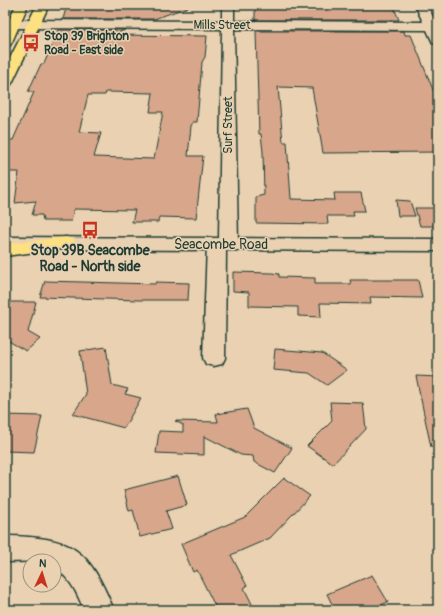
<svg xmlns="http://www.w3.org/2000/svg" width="443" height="615" font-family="Pangolin,sans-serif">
	<rect width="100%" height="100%" fill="#e9d1b1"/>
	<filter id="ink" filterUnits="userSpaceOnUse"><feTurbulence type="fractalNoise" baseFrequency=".025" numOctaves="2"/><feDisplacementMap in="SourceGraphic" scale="8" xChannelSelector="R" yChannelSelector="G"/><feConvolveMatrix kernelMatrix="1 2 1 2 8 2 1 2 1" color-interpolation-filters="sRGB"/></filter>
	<g filter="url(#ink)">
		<g fill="#d8a68b" stroke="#1f3d34" fill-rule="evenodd">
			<path d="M67,5H187L188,7L154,19H63Z"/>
			<path d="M306,5H393L399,20H255V7H306Z"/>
			<path d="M58,30H125L113,35L207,36L205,57L202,62L197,122H193L191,126L188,156H203L196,218L159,217L158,222H132L135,210L74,209L71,221H43L42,215H32L36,201L15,203L19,172H5V149L9,140H13L34,92H28L41,64H44ZM106,92L153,93L150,112H163L154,159L94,157L101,133L79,132L88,95H105Z"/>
			<path d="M256,31H404L405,35H411L438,102V152L323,153L312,88L278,87L283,142H287L291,199L335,200L334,193H361L365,211H353L354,216H327L328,224L256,223V197L264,195L263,152L261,134H259Z"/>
			<path d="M396,200L410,201L415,216H398Z"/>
			<path d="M415,208H438V226H420Z"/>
			<path d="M233,272L272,273L279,274V277L315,278V284H351L350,280H418L422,298L370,297L371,304L320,303L321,317L298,316V307L249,306V292L233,291Z"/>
			<path d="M45,281L155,284L156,282L189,283L188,300H139L40,297Z"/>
			<path d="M5,302H36L28,332L40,339L26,351L5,339Z"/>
			<path d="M106,347L112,385L128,389L125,394L141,398L124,428L73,414L86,394L80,351Z"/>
			<path d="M275,349L322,353L347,370L327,385L309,373L273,370Z"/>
			<path d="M416,376L438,377V446L431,447Z"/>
			<path d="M330,402L363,403L366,429L333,464L307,446L332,421Z"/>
			<path d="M247,409L254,428L292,448L275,473L254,462L253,456L241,455L204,436V455L156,453L159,431L183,432V425L175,421L218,422L216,414Z"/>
			<path d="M5,415L42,416L34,452L5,451Z"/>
			<path d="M178,476L187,505L166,511L172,529L140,537L133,510L129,511L124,490Z"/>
			<path d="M284,478L310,496L270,538L231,555L247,586L244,588L255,610H217L197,570L193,572L181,544L245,517Z"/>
			<path d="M372,575L388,602L369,610H335L327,594Z"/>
		</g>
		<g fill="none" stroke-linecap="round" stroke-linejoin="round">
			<g stroke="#1f3d34" stroke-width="3">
				<g id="street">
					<path d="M222,5H234V21L423,22L415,5H427L438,27V44L433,43L427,30L234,29L238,244L235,248L226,250L225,358L222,364L214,366L206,364L203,358L207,244L210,240L219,238L222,29L13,28L7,24L13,20L222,21Z"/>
					<path d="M5,536C74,537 88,548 114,610H84C77,593 70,577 54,568V561L5,562Z"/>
				</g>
			</g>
			<g stroke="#1f3d34" stroke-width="3">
				<path id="secondary" d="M5,237L438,239V251L5,249Z"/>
			</g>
			<g stroke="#1f3d34" stroke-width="3">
				<g id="primary">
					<path d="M16,5H28L12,42L10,45L5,46V28Z"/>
					<path d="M37,5H49L12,83L10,86L5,87V68Z"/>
					<path d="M66,237L73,239L76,243L73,247L5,256V244Z"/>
				</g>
			</g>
			<use href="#street" fill="#e9d1b1" fill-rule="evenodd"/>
			<use href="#secondary" fill="#e9d1b1" fill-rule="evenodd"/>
			<use href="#primary" fill="#fde080" fill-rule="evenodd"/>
		</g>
	</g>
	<defs>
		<g id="bus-bare" transform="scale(1.38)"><path d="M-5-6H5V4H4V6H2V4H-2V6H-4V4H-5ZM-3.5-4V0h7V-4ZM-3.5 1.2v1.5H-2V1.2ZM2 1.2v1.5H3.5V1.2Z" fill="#c8321e" stroke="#e9d1b1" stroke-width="2.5" paint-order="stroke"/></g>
	</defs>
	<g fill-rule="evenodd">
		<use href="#bus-bare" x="31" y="43"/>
		<use href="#bus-bare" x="90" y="230"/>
	</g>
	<g text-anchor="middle" stroke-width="3" stroke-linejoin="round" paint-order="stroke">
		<g font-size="12" fill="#1f3d34" stroke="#e9d1b1">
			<text x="222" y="29">Mills Street</text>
			<text transform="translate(228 125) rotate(-90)" y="4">Surf Street</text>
		</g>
		<g font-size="12" font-weight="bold" fill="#1f3d34" stroke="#e9d1b1" text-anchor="start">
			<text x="44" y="40">Stop 39 Brighton<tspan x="44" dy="14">Road - East side</tspan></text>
		</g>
		<g font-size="14" fill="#1f3d34" stroke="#e9d1b1">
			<text x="221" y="249">Seacombe Road</text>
		</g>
		<g font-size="14" font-weight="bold" fill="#1f3d34" stroke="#e9d1b1">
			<text x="90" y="255">Stop 39B Seacombe<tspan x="90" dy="16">Road - North side</tspan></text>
		</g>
	</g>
	<rect width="443" height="615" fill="none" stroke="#e9d1b1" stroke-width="20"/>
	<rect x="10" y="10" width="423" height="595" fill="none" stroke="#1f3d34" stroke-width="1.5" filter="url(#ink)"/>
	<g transform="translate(42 573) rotate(4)"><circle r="19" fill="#e9d1b1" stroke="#98967f"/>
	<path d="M0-3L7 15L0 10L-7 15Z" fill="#c8321e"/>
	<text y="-6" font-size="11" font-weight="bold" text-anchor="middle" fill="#1f3d34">N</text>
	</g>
</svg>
